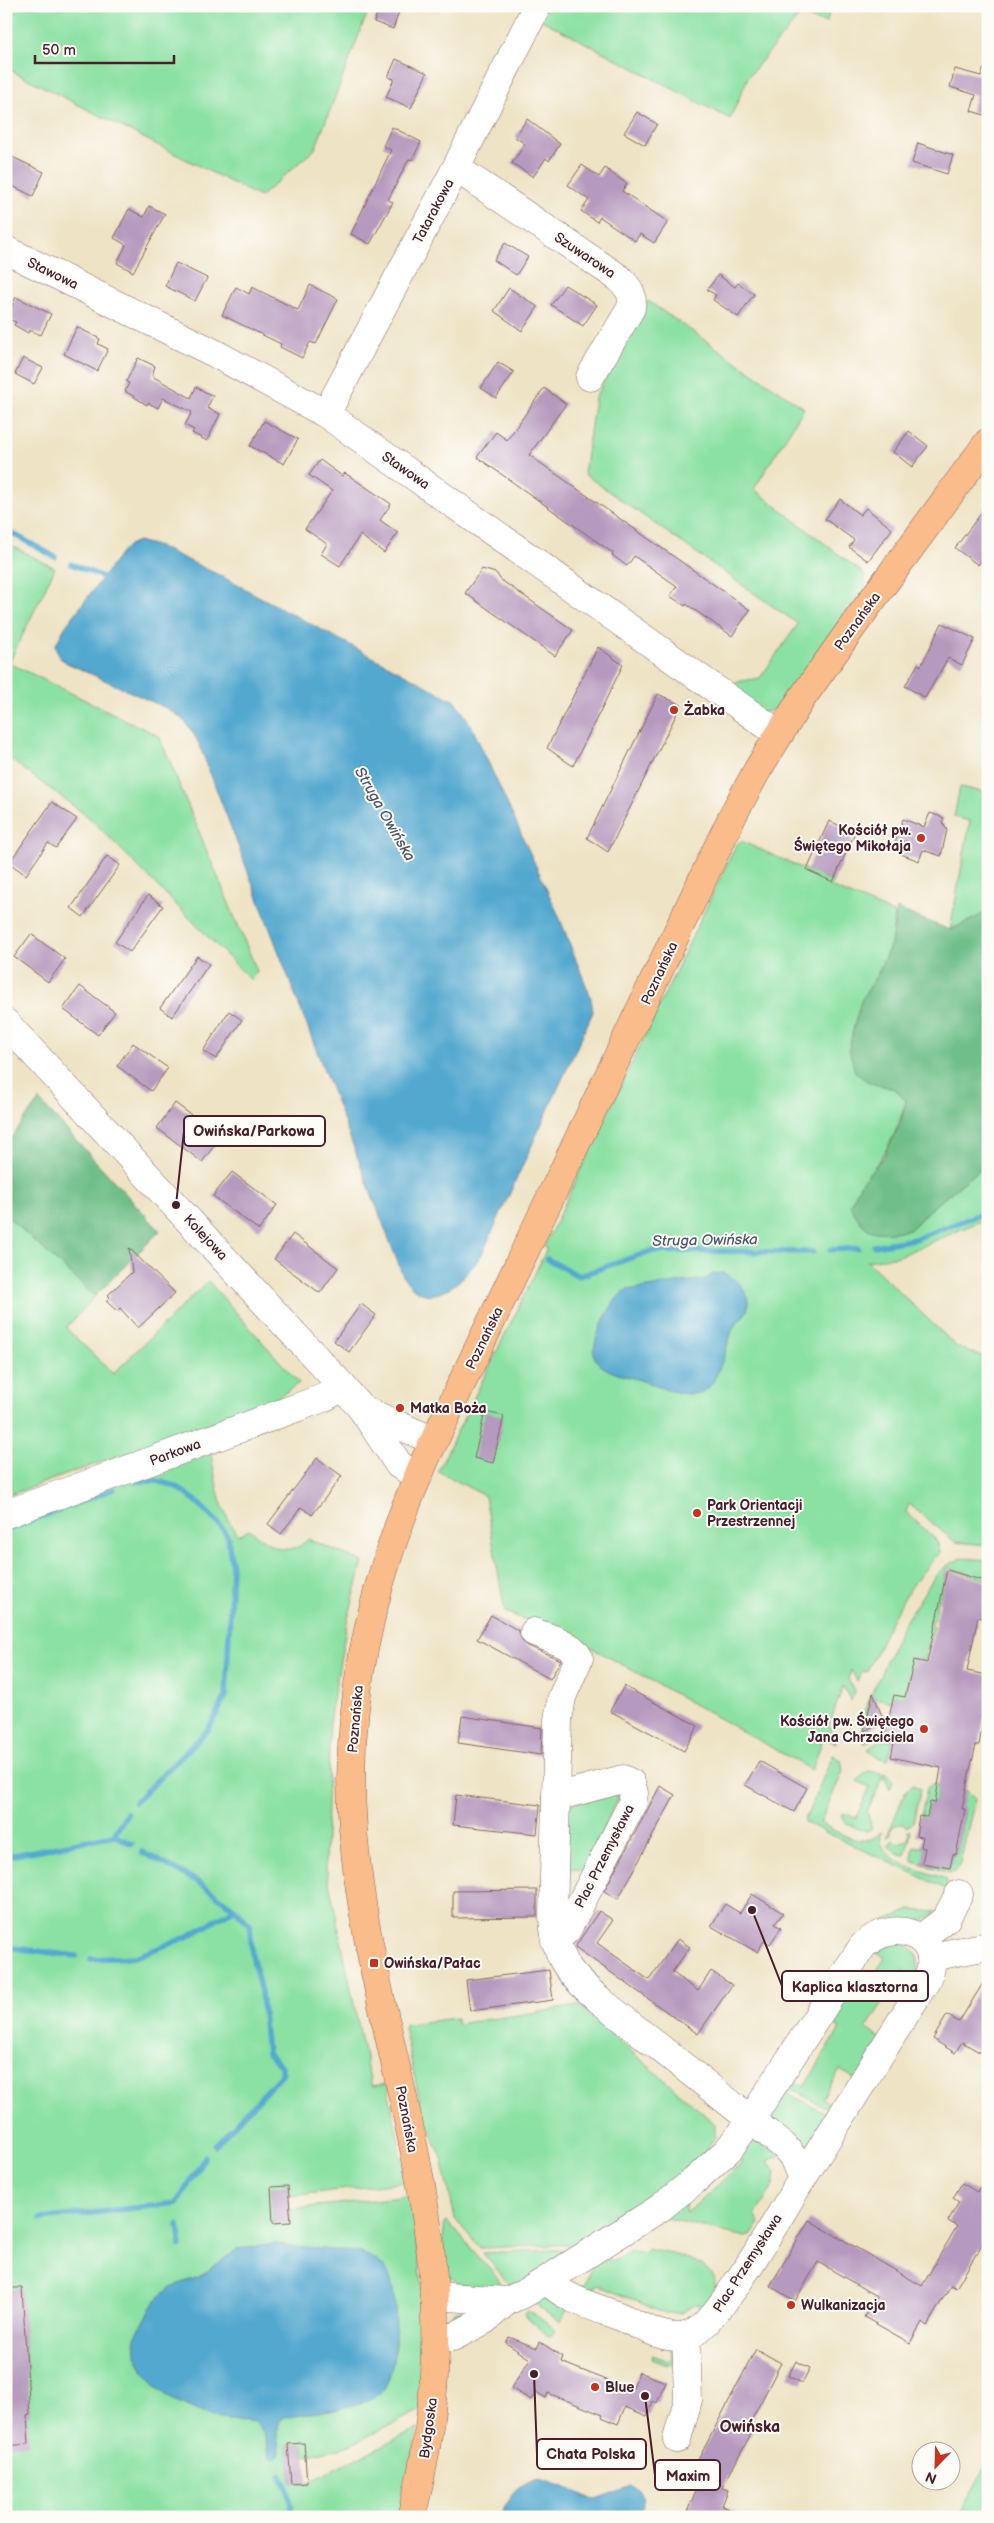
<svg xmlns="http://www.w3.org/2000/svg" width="994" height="2523" font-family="'Balsamiq Sans',sans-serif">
	<rect width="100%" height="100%" fill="#fdfcf7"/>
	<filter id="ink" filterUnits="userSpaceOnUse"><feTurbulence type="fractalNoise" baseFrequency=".02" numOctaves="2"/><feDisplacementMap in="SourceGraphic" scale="10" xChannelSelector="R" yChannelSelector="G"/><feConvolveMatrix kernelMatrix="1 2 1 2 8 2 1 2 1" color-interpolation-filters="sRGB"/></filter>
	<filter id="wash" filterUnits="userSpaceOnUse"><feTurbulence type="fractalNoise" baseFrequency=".0096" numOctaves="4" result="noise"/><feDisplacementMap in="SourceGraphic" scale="20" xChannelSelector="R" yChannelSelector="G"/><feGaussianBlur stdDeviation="1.12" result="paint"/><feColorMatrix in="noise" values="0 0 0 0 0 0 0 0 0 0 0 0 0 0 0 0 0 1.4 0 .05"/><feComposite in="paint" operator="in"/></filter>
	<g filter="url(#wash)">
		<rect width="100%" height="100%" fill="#eee3c5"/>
		<g fill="#8be1a3" stroke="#6a8067">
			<path d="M6,6H370L315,149L260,197L6,68Z"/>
			<path d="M547,6H830L827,23L800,15L748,77L730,119L540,19Z"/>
			<path d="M648,301L804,408L754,489L864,574L866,590L782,709L759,713L732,689L737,682L760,678L798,624L584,474L595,398Z"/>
			<path d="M6,543L55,568L9,663L159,736L257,971L251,980L91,819L6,756Z"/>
			<path d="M960,787L988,793V912L950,930L970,821L954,817Z"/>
			<path d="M741,841L833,882L831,887L895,914L891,944L878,973L870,1083L895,1088L906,1101C895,1138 886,1154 861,1183L910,1230L929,1210L988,1163V1218L899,1256L867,1261L957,1347L988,1358V1545L955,1542L909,1504L906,1512L937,1541L940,1553C906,1586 886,1629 867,1672L862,1671L857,1681L851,1670L848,1679L854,1691L851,1701L843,1686L829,1726L836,1741V1743L823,1738L812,1770L578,1640L505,1612L485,1496L438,1471L547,1249L544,1247L736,845Z"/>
			<path d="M6,1215L95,1296L66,1328L113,1374L208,1281L299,1383L273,1401L6,1496Z"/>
			<path d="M210,1449C216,1479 218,1511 239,1535L249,1529C267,1545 290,1560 308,1539L363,1562L347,1622L330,1717L325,1863L367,2067L372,2086L387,2084L407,2182L289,2196L288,2186L271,2187L273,2223L291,2222L290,2209L411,2196L423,2293L421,2410L350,2445L305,2456L304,2443L288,2444L291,2484L307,2483L418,2428L399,2517H6V1523Z"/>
			<path d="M962,1558L988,1560V1580L947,1568L939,1600H937L935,1618H933L931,1625L933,1626L925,1661L913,1658L905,1697L894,1695L892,1702L875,1698L870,1701L865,1725L867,1729L883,1732L865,1744L862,1731L865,1709L901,1628L935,1576L946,1566Z"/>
			<path d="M884,1738V1740L893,1742L888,1760L878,1757L868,1749Z"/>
			<path d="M833,1755L841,1760L843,1771L820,1823C838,1832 864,1851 881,1832C875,1862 922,1870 943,1878L947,1881L946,1889L804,1822Z"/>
			<path d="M868,1771L887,1774L893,1781L890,1790L884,1775L867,1812L872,1828L866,1832L846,1823L842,1815L843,1813L856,1818L870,1787L857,1781Z"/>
			<path d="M932,1784L968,1792L975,1799L960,1863L955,1872L950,1873L914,1861L912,1859L914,1846L925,1848L923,1863L949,1868L953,1854L956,1855L965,1810L938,1788L935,1803L930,1802L927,1818L921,1816L927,1788Z"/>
			<path d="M913,1785L921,1789L913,1822L907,1827L902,1824L895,1825L889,1832L892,1834L887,1837L905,1792Z"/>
			<path d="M620,1794L583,1870L565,1867V1805Z"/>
			<path d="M910,1830L911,1834L905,1855L899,1854L888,1846L893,1840L898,1843L907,1840L910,1834L907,1832Z"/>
			<path d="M910,1910L937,1912L918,1923L883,1921Z"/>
			<path d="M899,1939L917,1954L919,1981L903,1970L866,2029L882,2039L857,2080L840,2070L822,2098L836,2109L834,2112L783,2084L787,2077L804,2087L840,2029L824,2018L850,1977L866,1987L885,1958L870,1948Z"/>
			<path d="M579,2006L715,2124V2137L697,2163L670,2186L579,2244L480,2248L455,2219L442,2158L422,2111L404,2027L406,2024L456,2018L457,2024Z"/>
			<path d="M779,2089L832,2116L805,2161L760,2119Z"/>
			<path d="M752,2143H762L781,2155L768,2161L776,2172L774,2185L755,2214L760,2223L751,2236L745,2237L665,2218L684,2199L687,2213L741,2164L738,2149Z"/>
			<path d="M445,2221L448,2222L499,2280L504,2291C491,2289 474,2289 461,2284C437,2275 443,2241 445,2221Z"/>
			<path d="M577,2249L515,2287L509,2284L483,2253Z"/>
			<path d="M647,2249C669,2254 721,2259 715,2293C714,2300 706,2310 703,2317L698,2303L681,2313H665L597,2285L584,2295L583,2290L592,2264L598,2260H616L631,2251L646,2253Z"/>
			<path d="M547,2298L571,2303L561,2321L543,2311L532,2300Z"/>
			<path d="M490,2308L457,2323L451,2318L455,2311Z"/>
			<path d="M528,2311L556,2329L551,2336H548L527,2318L525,2313Z"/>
			<path d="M668,2342L673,2346L676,2364L668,2365L651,2359L652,2355L669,2361L674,2359Z"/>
			<path d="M988,2462V2517H958Z"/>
		</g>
		<g fill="#70bf89" stroke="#5d6f5a">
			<path d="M897,909L950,930L988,912V1163L929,1210L910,1230C875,1234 867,1238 850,1205L861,1183L884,1156L900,1124L906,1101L895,1089L870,1083L855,1072L849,1049L854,1026L861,1001L878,973L891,944Z"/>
			<path d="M39,1100L160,1231L95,1296L6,1215V1145Z"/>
		</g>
		<g fill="#53a8cf" stroke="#4e647d">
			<path d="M138,541L160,547L219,575L453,700L460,707L472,727L558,914L591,998L593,1012L482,1254C464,1281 428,1317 403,1276L199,744C191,728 184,718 168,709L67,663L60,658L55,646L65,627L122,552L129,545Z"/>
			<path d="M722,1273C736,1276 750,1292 748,1307C747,1317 735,1321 732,1331C727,1345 717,1386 703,1392C685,1399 657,1386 640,1380C626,1376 605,1373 596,1360C587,1347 611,1302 622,1293C625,1290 629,1289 633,1289L705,1279L713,1274Z"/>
			<path d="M276,2244L361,2253C373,2258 382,2262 388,2273C399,2294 400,2378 379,2394C355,2410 311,2412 283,2417C274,2426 279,2444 279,2456L274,2459L270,2457L264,2433L255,2422L213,2417L173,2400L157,2388L146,2374L136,2356L135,2337L157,2299L170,2287L199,2277L238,2249Z"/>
			<path d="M539,2479L570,2489L593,2500L632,2486C645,2492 644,2504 641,2517H499C511,2497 516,2485 539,2479Z"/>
		</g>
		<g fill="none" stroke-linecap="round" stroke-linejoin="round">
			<g stroke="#53a8cf" stroke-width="5.5">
				<path d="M6,530L55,557"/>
				<path d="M71,564L108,579"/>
				<path d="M874,1246L915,1239L981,1214"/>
				<path d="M830,1250L858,1248"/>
				<path d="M547,1259L579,1276L651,1251L813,1252"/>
				<path d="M135,1481H157L175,1486L195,1500L219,1524L228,1537L232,1568L226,1696L208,1730L135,1802"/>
				<path d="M6,1530L114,1489"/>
				<path d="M114,1835L127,1813"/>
				<path d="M142,1852L197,1881L235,1909L250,1925L252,1955L261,1992L267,2053L281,2066L283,2073L215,2146"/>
				<path d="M9,1856L114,1835L132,1844"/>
				<path d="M6,1947L76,1956"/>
				<path d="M91,1959L135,1957L187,1937L235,1909"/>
				<path d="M41,2219L177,2203L205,2157"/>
				<path d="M178,2225L181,2246"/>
				<path d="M280,2475L289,2493L293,2517"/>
			</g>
		</g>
		<g id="blocks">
			<g fill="#b699be">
				<path d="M380,6H401L393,29L374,22Z"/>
				<path d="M396,59L427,73L411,108L386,97L394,79L388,77Z"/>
				<path d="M984,68L988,69V116L971,111L976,95L950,87L955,69L981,76Z"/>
				<path d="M637,112L657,124L645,145L624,133Z"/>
				<path d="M527,119L560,144L549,161L546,158L533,177L512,163L525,144L515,137Z"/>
				<path d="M392,127L421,142L412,160L409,159L388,200L393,202L370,244L351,234L391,150L383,146Z"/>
				<path d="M918,143L953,155L947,174L912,163Z"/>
				<path d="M6,154L44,172L33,196L6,183Z"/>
				<path d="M582,165L599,177L605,168L627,184L622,191L668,222L654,243L640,234L635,241L600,217L597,222L581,211L589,200L568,185Z"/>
				<path d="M149,206L165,214L133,272L117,263L126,245L114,238L129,209L144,217Z"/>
				<path d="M505,243L528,257L516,275L494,260Z"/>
				<path d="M176,263L207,278L195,301L165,286Z"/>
				<path d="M718,275L735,287L738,283L754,294L738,317L713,300L716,295L707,290Z"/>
				<path d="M310,285L338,299L316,344L310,342L302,358L280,347L281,344L222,315L236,287L249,294L252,287L298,310Z"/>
				<path d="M565,285L597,305L583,326L551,305Z"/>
				<path d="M509,288L538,307L522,331L494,311Z"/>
				<path d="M16,297L51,314L41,335L29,330L28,333L14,325L16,322L6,318Z"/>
				<path d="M77,327L100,339L98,344L108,349L97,371L64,354Z"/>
				<path d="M23,358L43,368L34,384L15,374Z"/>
				<path d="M138,358L155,366L152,376L191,398L196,387L213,396L207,408L220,414L207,441L192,433L194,430L185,425L192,412L163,398L158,408L148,403L147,405L125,391L129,383L126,382Z"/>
				<path d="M498,362L514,372L496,398L481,388Z"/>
				<path d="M544,388L566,404L529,455L750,610L732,636L686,604L685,606L670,596L677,586L634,556L627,566L612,555L613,553L477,457L496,432L507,440Z"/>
				<path d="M264,421L298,439L284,464L250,446Z"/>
				<path d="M909,431L928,446L912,467L893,452Z"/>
				<path d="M320,460L342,476L345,473L391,504L380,520L398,533L384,553L360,535L340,566L321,554L327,544L305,529L332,491L309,475Z"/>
				<path d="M840,499L860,515L866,508L892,529L868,561L849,547L854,540L825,519Z"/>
				<path d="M988,504V552L978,565L955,548Z"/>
				<path d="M482,569L496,573L501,580L573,630L555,656L465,593Z"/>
				<path d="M942,623L975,639L962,665L948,658L925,698L905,686L918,664L921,666Z"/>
				<path d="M598,647L623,665L573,766L547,748Z"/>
				<path d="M658,694L681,705L608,852L587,838Z"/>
				<path d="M52,802L77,819L56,848L48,843L26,875L9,863Z"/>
				<path d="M930,813L944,818L942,822L947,830L941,856L923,850L919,861L901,854L906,841L895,843L903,819L924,827Z"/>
				<path d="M829,821L855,832L833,882L807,870Z"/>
				<path d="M107,856L120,865L83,917L71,908Z"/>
				<path d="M148,895L163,906L130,952L115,942Z"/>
				<path d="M31,934L65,959L48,982L14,957Z"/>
				<path d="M197,956L209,964L172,1017L160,1008Z"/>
				<path d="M80,986L115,1012L98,1035L63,1009Z"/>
				<path d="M229,1011L242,1020L216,1059L203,1051Z"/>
				<path d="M133,1043L168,1068L151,1091L117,1066Z"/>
				<path d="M175,1103L221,1137L202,1162L157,1128Z"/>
				<path d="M232,1172L277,1205L259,1230L213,1196Z"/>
				<path d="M293,1234L338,1268L320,1293L274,1259Z"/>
				<path d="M129,1248L175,1293L138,1328L120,1308L117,1311L106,1301L110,1297L108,1295L132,1272Z"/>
				<path d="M361,1304L376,1315L349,1352L334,1341Z"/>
				<path d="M485,1412L504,1416L493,1463L474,1458Z"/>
				<path d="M317,1458L342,1476L312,1515L301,1507L281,1534L268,1524Z"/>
				<path d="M947,1570L988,1582V1620L978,1617L967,1671L988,1675V1718H984L979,1745H976L969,1774L962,1809H965L956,1855L953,1854L950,1868L922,1863L925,1848L921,1847L923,1837L916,1836L919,1816L927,1817L930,1802L935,1803L941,1768L891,1757L894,1743L884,1740L894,1695L905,1697L914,1660L927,1663Z"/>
				<path d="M491,1615L519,1631L522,1641L528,1646L561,1660L550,1679L477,1639Z"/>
				<path d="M624,1686L698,1726L684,1751L610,1711Z"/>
				<path d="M873,1693L884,1721L864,1731Z"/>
				<path d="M462,1716L542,1728L541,1755L458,1743Z"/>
				<path d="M759,1761L807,1788L794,1812L745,1785Z"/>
				<path d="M660,1786L675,1795L618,1899L604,1891Z"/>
				<path d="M456,1795L540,1805L537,1834L453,1825Z"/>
				<path d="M537,1890V1917L453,1918V1891Z"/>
				<path d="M752,1894L783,1913L775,1924L781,1928L770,1944L764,1941L757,1952L711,1926L725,1904L740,1913Z"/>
				<path d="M599,1911L613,1920L597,1943L649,1980L678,1939L690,1947L672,1972L698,1991L711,1971L732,1985L698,2034L575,1947Z"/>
				<path d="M549,1970L553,2000L470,2011L466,1980Z"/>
				<path d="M988,1975V2057L962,2042L955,2053L933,2039L947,2015L959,2022Z"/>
				<path d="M988,2174V2234L956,2288L951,2285L927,2326L922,2322L910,2343L864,2317L876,2296L818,2262L795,2301L770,2286L809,2220L922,2286L957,2226L948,2221L959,2202L953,2198L962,2183L977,2192Z"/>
				<path d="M288,2186L291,2222L273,2223L271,2187Z"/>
				<path d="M6,2288H22L30,2415L27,2416L29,2444L6,2446Z"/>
				<path d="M509,2337L537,2348L540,2342L563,2357L561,2362L632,2390L639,2372L666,2382L657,2403L653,2401L647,2416L625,2407L618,2424L602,2417L603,2415L548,2393L546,2398L536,2392L531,2400L511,2388L530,2359L506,2343Z"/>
				<path d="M756,2349L781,2363L747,2429L752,2432L722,2488L728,2490L722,2506L745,2517H685L706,2466L697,2462Z"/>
				<path d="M796,2361L810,2368L802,2383L788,2376Z"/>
				<path d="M304,2443L307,2483L291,2484L288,2444Z"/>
			</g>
		</g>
	</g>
	<g filter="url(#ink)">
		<use href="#blocks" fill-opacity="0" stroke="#836461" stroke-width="1"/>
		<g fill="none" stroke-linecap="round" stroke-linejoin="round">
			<g stroke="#836461" stroke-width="29">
				<g id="minor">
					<path d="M456,168L619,278C629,288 634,294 631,308L590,377"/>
					<path d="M6,250L214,353L326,414L779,734"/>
					<path d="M326,414L456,168L537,6"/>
					<path d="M6,1023L343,1387L362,1409L399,1465L418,1476"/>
					<path d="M362,1409L434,1441"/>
					<path d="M6,1514L323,1398L343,1387"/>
					<path d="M534,1632C548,1638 573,1643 579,1658L562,1697L558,1720L553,1916C555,1960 570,1975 602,2002L784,2146L793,2157L802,2179C782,2210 717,2330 686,2336C665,2341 639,2325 621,2317C596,2307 565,2300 547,2280"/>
					<path d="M920,1939L946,1919L959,1894"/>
					<path d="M555,1941L567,1930L632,1804L634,1793L631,1783L623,1779L556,1797"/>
					<path d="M931,1957L988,1946"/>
					<path d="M434,2296L507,2301"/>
					<path d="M436,2337H453L485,2320L507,2301L529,2291L660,2208L694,2181L728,2150L750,2121L862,1947C893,1915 945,1935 928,1978L802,2179"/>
					<path d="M677,2439L688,2400L686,2336"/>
				</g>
			</g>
			<g stroke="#836461" stroke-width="29">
				<path id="major" d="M411,2517C433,2435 440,2349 432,2265C418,2118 364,1975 353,1828C343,1701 374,1575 425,1460L735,811L758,769L802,698L853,626L988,442"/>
			</g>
			<use href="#minor" stroke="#fff" stroke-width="28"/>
			<use href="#major" stroke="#f9bc8a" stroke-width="28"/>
		</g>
	</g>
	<g fill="#c8321e" stroke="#fdfcf7" stroke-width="2">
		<circle cx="674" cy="710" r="5"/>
		<circle cx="921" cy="838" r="5"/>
		<circle cx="400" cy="1408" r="5"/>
		<circle cx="697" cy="1513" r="5"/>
		<circle cx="924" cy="1729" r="5"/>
		<rect x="369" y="1958" width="10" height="10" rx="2.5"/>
		<circle cx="791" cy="2305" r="5"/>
		<circle cx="595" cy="2387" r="5"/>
	</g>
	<g text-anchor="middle" stroke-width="4" stroke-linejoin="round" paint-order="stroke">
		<g font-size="14" fill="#4a1f2b" stroke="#fdfcf7">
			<text transform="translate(433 211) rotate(-62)" y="5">Tatarakowa</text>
			<text transform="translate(585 255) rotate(34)" y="5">Szuwarowa</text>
			<text transform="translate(53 273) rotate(26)" y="5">Stawowa</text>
			<text transform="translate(406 470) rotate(35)" y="5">Stawowa</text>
			<text transform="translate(857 621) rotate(-54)" y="5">Poznańska</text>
			<text transform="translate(659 973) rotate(-65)" y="5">Poznańska</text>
			<text transform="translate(206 1237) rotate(47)" y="5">Kolejowa</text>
			<text transform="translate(484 1338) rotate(-64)" y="5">Poznańska</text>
			<text transform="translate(175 1452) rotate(-20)" y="5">Parkowa</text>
			<text transform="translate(355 1719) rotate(-85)" y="5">Poznańska</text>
			<text transform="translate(604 1856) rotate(-63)" y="5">Plac Przemysława</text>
			<text transform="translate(407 2119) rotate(79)" y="5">Poznańska</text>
			<text transform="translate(747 2263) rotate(-57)" y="5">Plac Przemysława</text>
			<text transform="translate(428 2428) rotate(-82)" y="5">Bydgoska</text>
		</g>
		<g font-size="14" font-weight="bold" fill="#4a1f2b" stroke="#fdfcf7" text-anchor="start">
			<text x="684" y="715">Żabka</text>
			<text x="911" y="835" text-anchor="end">Kościół pw.<tspan x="911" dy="16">Świętego Mikołaja</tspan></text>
			<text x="410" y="1413">Matka Boża</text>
			<text x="707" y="1510">Park Orientacji<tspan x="707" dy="16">Przestrzennej</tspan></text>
			<text x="914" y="1726" text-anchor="end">Kościół pw. Świętego<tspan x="914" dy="16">Jana Chrzciciela</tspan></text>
			<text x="384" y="1968">Owińska/Pałac</text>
			<text x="801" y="2310">Wulkanizacja</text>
			<text x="605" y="2392">Blue</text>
		</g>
		<g font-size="15" font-style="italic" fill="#4e566d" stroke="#fdfcf7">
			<text transform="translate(385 814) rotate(60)" y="5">Struga Owińska</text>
			<text transform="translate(705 1240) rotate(-1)" y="5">Struga Owińska</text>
		</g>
		<g font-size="16" font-weight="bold" fill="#4a1f2b" stroke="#fdfcf7">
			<text x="750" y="2432">Owińska</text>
		</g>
	</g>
	<path fill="none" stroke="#4a1f2b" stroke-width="2" d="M176 1205L184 1131M752 1910L782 1986M534 2374L537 2454M645 2396L655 2475"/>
	<g fill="#4a1f2b" stroke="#fdfcf7" stroke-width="2">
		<circle cx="176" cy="1205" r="5"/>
		<circle cx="752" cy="1910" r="5"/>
		<circle cx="534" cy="2374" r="5"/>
		<circle cx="645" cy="2396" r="5"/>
	</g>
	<g fill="#fdfcf7" stroke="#4a1f2b" stroke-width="2">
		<rect x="184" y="1116" width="141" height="30" rx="5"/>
		<rect x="782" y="1971" width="146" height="30" rx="5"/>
		<rect x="537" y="2439" width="109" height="30" rx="5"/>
		<rect x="655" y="2460" width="65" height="30" rx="5"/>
	</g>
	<g font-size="15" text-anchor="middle" font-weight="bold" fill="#4a1f2b">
		<text x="254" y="1136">Owińska/Parkowa</text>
		<text x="855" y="1992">Kaplica klasztorna</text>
		<text x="591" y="2459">Chata Polska</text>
		<text x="688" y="2481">Maxim</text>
	</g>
	<rect width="994" height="2523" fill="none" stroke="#fdfcf7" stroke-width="25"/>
	<g transform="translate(936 2466) rotate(203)"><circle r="24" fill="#fdfcf7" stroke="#b5a4a5"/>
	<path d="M0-4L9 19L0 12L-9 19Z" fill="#c8321e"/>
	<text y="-8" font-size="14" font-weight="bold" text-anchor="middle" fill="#4a1f2b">N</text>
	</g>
	<path d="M35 55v8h139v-8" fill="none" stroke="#4a1f2b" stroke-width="2.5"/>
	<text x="42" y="55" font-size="15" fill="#4a1f2b" stroke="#fdfcf7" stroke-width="4" paint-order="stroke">50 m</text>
</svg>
